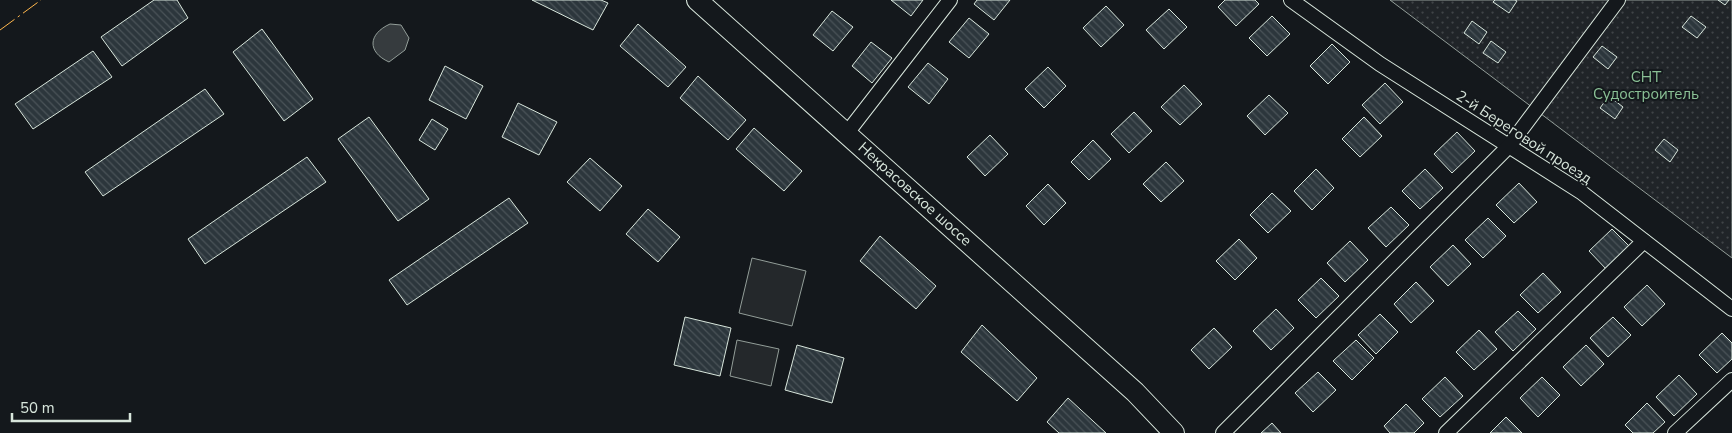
<svg xmlns="http://www.w3.org/2000/svg" width="1732" height="433" font-family="'Nunito Sans',sans-serif">
	<defs>
		<pattern id="grass-dots" width="8" height="8" patternUnits="userSpaceOnUse" patternTransform="scale(1.25)"><rect width="8" height="8" fill="#202428"/><path d="M2 2h.1M6 6h.1" fill="none" stroke="#404447" stroke-width="1.8" stroke-linecap="round"/></pattern>
		<pattern id="building-back-hatch" width="6" height="6" patternUnits="userSpaceOnUse" patternTransform="scale(1.25)"><rect width="6" height="6" fill="#2c363c"/><path d="M-1 5l2 2M0 0l6 6M5-1l2 2" fill="none" stroke="#4a5358"/></pattern>
	</defs>
	<rect width="100%" height="100%" fill="#14181c"/>
	<path fill="url(#grass-dots)" stroke="#939e99" d="M1390,0H1732V258Z"/>
	<g fill="#24282b" stroke="#939e99">
		<path d="M752,258L806,271L792,326L739,313Z"/>
		<path d="M737,340L779,349L771,386L730,376Z"/>
	</g>
	<path fill="#363b3e" stroke="#939e99" d="M390,24L401,25L409,38L405,50L389,62C367,52 368,34 390,24Z"/>
	<g fill="url(#building-back-hatch)" stroke="#d8e6dc">
		<path d="M154,0H177L188,18L122,66L101,37Z"/>
		<path d="M532,0H601L608,3L593,30Z"/>
		<path d="M891,0H923L911,16Z"/>
		<path d="M977,0H1010L994,20L974,4Z"/>
		<path d="M1225,0H1255L1259,4L1236,26L1218,7Z"/>
		<path d="M1495,0H1515L1517,1L1509,13L1493,2Z"/>
		<path d="M1718,0H1729L1725,5Z"/>
		<path d="M1106,6L1124,25L1101,47L1083,28Z"/>
		<path d="M1169,9L1187,27L1164,49L1146,30Z"/>
		<path d="M832,11L853,27L833,51L813,35Z"/>
		<path d="M1272,16L1290,34L1267,56L1249,38Z"/>
		<path d="M1691,16L1706,27L1697,38L1682,27Z"/>
		<path d="M969,18L989,34L969,58L949,42Z"/>
		<path d="M1472,21L1487,32L1479,44L1464,33Z"/>
		<path d="M638,24L686,67L668,87L620,46Z"/>
		<path d="M262,29L313,99L284,121L233,52Z"/>
		<path d="M1491,41L1506,52L1498,63L1483,53Z"/>
		<path d="M871,42L892,58L872,83L852,66Z"/>
		<path d="M1332,44L1350,62L1328,84L1310,66Z"/>
		<path d="M1602,46L1617,57L1608,69L1593,57Z"/>
		<path d="M93,51L112,77L33,129L15,104Z"/>
		<path d="M928,63L948,79L929,104L908,87Z"/>
		<path d="M445,66L483,86L466,119L429,100Z"/>
		<path d="M1048,67L1066,86L1044,108L1025,89Z"/>
		<path d="M698,76L746,120L728,140L680,98Z"/>
		<path d="M1385,83L1403,102L1380,124L1362,105Z"/>
		<path d="M1184,85L1202,104L1180,125L1161,107Z"/>
		<path d="M205,89L224,114L103,196L85,172Z"/>
		<path d="M1269,95L1288,113L1265,135L1247,116Z"/>
		<path d="M1609,96L1623,107L1615,119L1600,108Z"/>
		<path d="M518,103L557,122L539,155L502,137Z"/>
		<path d="M1134,112L1152,131L1129,153L1111,134Z"/>
		<path d="M369,117L429,199L398,221L338,139Z"/>
		<path d="M1364,117L1382,136L1360,157L1342,139Z"/>
		<path d="M432,119L448,129L435,150L419,140Z"/>
		<path d="M754,128L802,171L784,191L736,149Z"/>
		<path d="M1457,132L1475,151L1452,173L1434,154Z"/>
		<path d="M990,135L1008,154L985,176L967,157Z"/>
		<path d="M1664,139L1678,150L1670,162L1655,150Z"/>
		<path d="M1093,140L1111,159L1089,180L1071,162Z"/>
		<path d="M307,157L326,182L205,264L188,239Z"/>
		<path d="M590,158L622,186L600,211L567,182Z"/>
		<path d="M1166,162L1184,181L1161,202L1143,184Z"/>
		<path d="M1316,169L1334,188L1312,210L1294,191Z"/>
		<path d="M1425,169L1443,188L1420,209L1402,191Z"/>
		<path d="M1519,183L1537,202L1514,223L1496,205Z"/>
		<path d="M1048,184L1066,203L1044,225L1026,206Z"/>
		<path d="M1272,193L1291,211L1268,233L1250,215Z"/>
		<path d="M509,198L528,223L407,305L389,280Z"/>
		<path d="M1391,207L1409,225L1386,247L1368,228Z"/>
		<path d="M648,209L680,237L658,262L626,234Z"/>
		<path d="M1488,218L1506,236L1483,258L1465,240Z"/>
		<path d="M1612,229L1630,247L1607,270L1589,251Z"/>
		<path d="M880,236L936,286L916,309L860,261Z"/>
		<path d="M1239,239L1257,258L1235,280L1216,261Z"/>
		<path d="M1350,241L1368,260L1345,282L1327,263Z"/>
		<path d="M1453,245L1471,264L1448,286L1430,267Z"/>
		<path d="M1543,273L1561,292L1538,313L1520,295Z"/>
		<path d="M1321,278L1339,296L1316,318L1298,300Z"/>
		<path d="M1416,282L1434,301L1411,323L1394,304Z"/>
		<path d="M1647,285L1665,304L1642,326L1624,307Z"/>
		<path d="M1276,309L1294,328L1271,350L1253,331Z"/>
		<path d="M1518,311L1536,329L1513,351L1495,332Z"/>
		<path d="M1380,314L1398,332L1376,354L1358,335Z"/>
		<path d="M685,317L731,328L720,376L674,365Z"/>
		<path d="M1613,317L1631,335L1608,357L1590,338Z"/>
		<path d="M982,325L1037,378L1017,401L961,352Z"/>
		<path d="M1214,328L1232,347L1209,369L1191,350Z"/>
		<path d="M1479,330L1497,349L1474,370L1456,352Z"/>
		<path d="M1722,333L1732,343V359L1717,373L1699,355Z"/>
		<path d="M1356,340L1374,358L1352,380L1333,361Z"/>
		<path d="M797,345L844,358L832,403L785,390Z"/>
		<path d="M1586,345L1604,364L1581,386L1563,367Z"/>
		<path d="M1318,372L1336,390L1313,412L1295,393Z"/>
		<path d="M1679,375L1697,394L1674,416L1656,397Z"/>
		<path d="M1445,377L1463,396L1440,417L1422,399Z"/>
		<path d="M1542,377L1560,395L1538,417L1520,398Z"/>
		<path d="M1068,398L1106,433H1059L1047,422Z"/>
		<path d="M1647,403L1665,422L1653,433H1633L1625,425Z"/>
		<path d="M1406,404L1424,423L1414,433H1390L1384,426Z"/>
		<path d="M1506,417L1522,433H1490Z"/>
		<path d="M1272,423L1281,433H1261Z"/>
	</g>
	<g fill="none" stroke-linecap="round" stroke-linejoin="round">
		<g stroke="#d8e6dc" stroke-width="16">
			<g id="street">
				<path d="M1291,0L1380,64L1581,192L1732,309"/>
				<path d="M847,133L950,0"/>
				<path d="M1223,433L1509,146L1618,0"/>
				<path d="M1446,433L1644,241"/>
				<path d="M1675,433L1732,380"/>
			</g>
		</g>
		<g stroke="#d8e6dc" stroke-width="22">
			<path id="secondary" d="M697,0L1135,392L1174,433"/>
		</g>
		<use href="#street" stroke="#14181c" stroke-width="14"/>
		<use href="#secondary" stroke="#14181c" stroke-width="20"/>
		<path stroke="#ffb74d" stroke-width="1" stroke-dasharray="18 4 2.5 4" stroke-linecap="butt" d="M0,30L41,0"/>
	</g>
	<g text-anchor="middle" stroke-width="4" stroke-linejoin="round" paint-order="stroke">
		<g font-size="15" fill="#8ac095" stroke="#14181c">
			<text x="1646" y="82">СНТ<tspan x="1646" dy="17">Судостроитель</tspan></text>
		</g>
		<g font-size="15" fill="#d8e6dc" stroke="#14181c">
			<text transform="translate(1524 137) rotate(33)" y="5">2-й Береговой проезд</text>
			<text transform="translate(915 194) rotate(42)" y="5">Некрасовское шоссе</text>
		</g>
	</g>
	<path d="M12 413v8h118v-8" fill="none" stroke="#d8e6dc" stroke-width="2.5"/>
	<text x="20" y="413" font-size="15" fill="#d8e6dc" stroke="#14181c" stroke-width="4" paint-order="stroke">50 m</text>
</svg>
